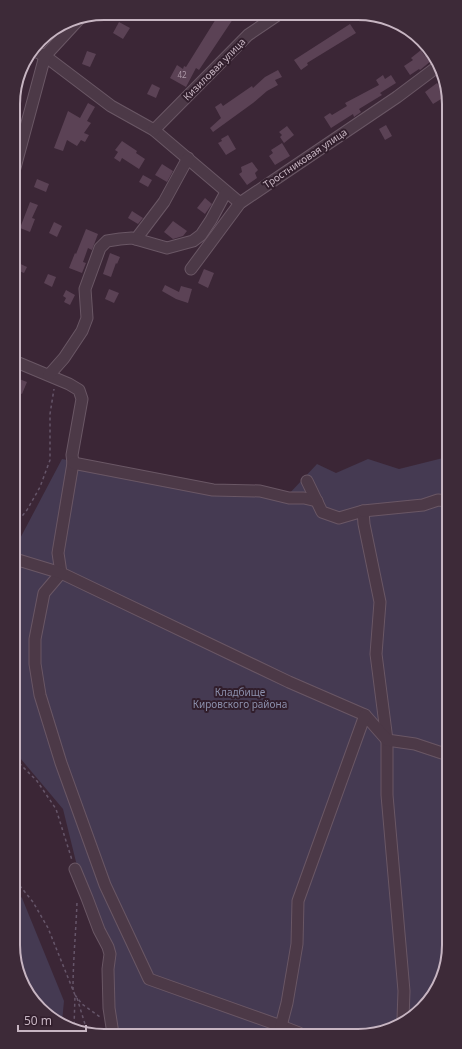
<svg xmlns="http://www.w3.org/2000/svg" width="462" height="1049" font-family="'Noto Sans',sans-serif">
	<rect width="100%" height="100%" fill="#3b2636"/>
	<g fill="#453a52">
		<path d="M447,457L449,951L426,1005L381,1033L109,1034L106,957L77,866L63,809L15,752V548L62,459L216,486L288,495L317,464L336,473L368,459L399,469Z"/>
		<path d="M16,892L22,898L64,1001L62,1022L44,1013L16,968Z"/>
	</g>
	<g fill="#5b4255">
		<path d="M219,14H233L230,18L233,19L199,70L196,68L186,87L170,78L177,65L183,69L184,66L186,67Z"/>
		<path d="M119,22L130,28L123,39L113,33Z"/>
		<path d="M350,24L356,33L307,63L308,65L301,70L294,60Z"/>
		<path d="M55,29L51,40L47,43L40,41L44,36Z"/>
		<path d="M421,50L425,56L426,55L431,61L420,70L419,69L410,75L404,66L413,60L411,58Z"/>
		<path d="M87,51L96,54L90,67L82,64Z"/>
		<path d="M278,70L282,77L275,80L278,85L267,91L253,103L213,132L210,128L221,118L215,107L221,103L223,106L252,86L253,88L265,77Z"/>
		<path d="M383,75L385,79L391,75L396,83L380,93L382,95L359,109L361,112L354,117L353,114L331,128L324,117L330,113L332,115L347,106L345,103L379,85L376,80Z"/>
		<path d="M437,83L446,96L433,104L425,92Z"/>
		<path d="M152,84L160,88L156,98L147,94Z"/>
		<path d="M88,103L95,107L87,121L91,123L84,133L89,135L85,142L81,140L77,146L67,140L63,151L54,148L68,111L80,118Z"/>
		<path d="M386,125L392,136L385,140L379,129Z"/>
		<path d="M287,126L294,135L284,143L280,137L282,135L279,132Z"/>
		<path d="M228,135L236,149L226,155L218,143L222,141L221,139Z"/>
		<path d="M122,141L137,151L136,153L145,159L139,169L122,158L120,162L114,158L118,152L115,150Z"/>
		<path d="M282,143L290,156L275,165L269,156L273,153L271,150Z"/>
		<path d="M252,162L258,170L255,173L257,178L247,185L239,174L242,172L241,167Z"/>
		<path d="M162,164L173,171L167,182L155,175Z"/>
		<path d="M143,175L152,180L148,187L139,182Z"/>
		<path d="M37,179L49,184L46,192L34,187Z"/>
		<path d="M205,198L212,204L205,214L197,208Z"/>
		<path d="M30,202L38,205L32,218L35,219L30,232L20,228Z"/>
		<path d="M132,211L143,218L138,224L128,218Z"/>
		<path d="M173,221L187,231L183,236L173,239L164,232Z"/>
		<path d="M54,222L62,226L57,237L49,233Z"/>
		<path d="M86,229L98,234L92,250L88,248L83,262L86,263L82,273L69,268L75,253L76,254Z"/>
		<path d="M110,253L120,257L117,264L116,263L111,277L103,274Z"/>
		<path d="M14,261L27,267L24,273L14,269Z"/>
		<path d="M204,269L214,273L208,288L198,283Z"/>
		<path d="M48,274L56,277L52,287L44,283Z"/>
		<path d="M165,285L179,292L181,286L192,289L188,303L176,299L162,291Z"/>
		<path d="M109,289L119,293L114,303L105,299Z"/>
		<path d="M66,290L75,295L70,305L64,302L66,298L63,296Z"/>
		<path d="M14,377L27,382L22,394L14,391Z"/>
	</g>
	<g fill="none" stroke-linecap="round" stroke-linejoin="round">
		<g stroke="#6a5765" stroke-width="13">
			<g id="minor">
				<path d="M33,50L45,56L111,106L154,130L240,203"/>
				<path d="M154,130L248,35L279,14"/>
				<path d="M13,175L45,56L80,18"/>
				<path d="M136,239L164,202L188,158"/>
				<path d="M191,269L240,203L397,97L437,67"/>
				<path d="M14,361L69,384L79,390L82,399L72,455L73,463L58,553L61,573L44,593L35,639V664L40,695L61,763L105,885L149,979L281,1026L299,1033"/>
				<path d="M49,375L64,358L82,331L87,318L85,289L100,248L107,241L120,239L132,238L167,248L193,241L201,235L211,220L226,192"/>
				<path d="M73,463L213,490L260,491L289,498H304L317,501"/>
				<path d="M307,481L322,512L339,518L363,511L364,524L380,602L376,654L387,740V795L404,991L403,1019"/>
				<path d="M363,511L423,505L438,500L447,501"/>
				<path d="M15,559L61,573L289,682L365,715L387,740L415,744L448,755"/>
				<path d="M75,869L87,898L99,930L108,947L110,954L108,969L109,1008L113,1034"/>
				<path d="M281,1026L287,1003L297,944L298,901L365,715"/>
			</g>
		</g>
		<g stroke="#655569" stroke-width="1.5" stroke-dasharray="3 3" stroke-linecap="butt">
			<path d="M15,525L27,510L40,487L50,460V414L54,389"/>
			<path d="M15,759L37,781L56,809L72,860"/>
			<path d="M16,881L33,902L48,928L75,995L74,1028"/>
			<path d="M73,990C73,960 76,931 77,902"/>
			<path d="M75,995L82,1004L100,1017"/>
			<path d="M77,998L88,1034"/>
		</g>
		<use href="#minor" stroke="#4c3947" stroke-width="11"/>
	</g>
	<g text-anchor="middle" stroke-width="4" stroke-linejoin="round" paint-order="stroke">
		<g font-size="8" fill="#ac98a7">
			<text x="182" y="78">42</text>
		</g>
		<g font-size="10" fill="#c7b5c2" stroke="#311e2c">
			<text transform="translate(214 69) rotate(-45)" y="4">Кизиловая улица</text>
			<text transform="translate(305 158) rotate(-34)" y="4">Тростниковая улица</text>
		</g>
		<g font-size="10" fill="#8b8fab" stroke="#311e2c">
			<text x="240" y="696">Кладбище<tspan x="240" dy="12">Кировского района</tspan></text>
		</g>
	</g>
	<path d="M0 0H462V1049H0ZM104 20H358A84 84 0 0 1 442 104V945A84 84 0 0 1 358 1029H104A84 84 0 0 1 20 945V104A84 84 0 0 1 104 20Z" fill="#3d2a38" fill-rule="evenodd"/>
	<path fill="none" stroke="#c7b5c2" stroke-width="2" d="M104 20H358A84 84 0 0 1 442 104V945A84 84 0 0 1 358 1029H104A84 84 0 0 1 20 945V104A84 84 0 0 1 104 20Z"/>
	<path d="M18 1025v6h68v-6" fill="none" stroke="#c7b5c2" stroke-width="2"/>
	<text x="24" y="1025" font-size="12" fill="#c7b5c2" stroke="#311e2c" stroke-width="3" paint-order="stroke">50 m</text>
</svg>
